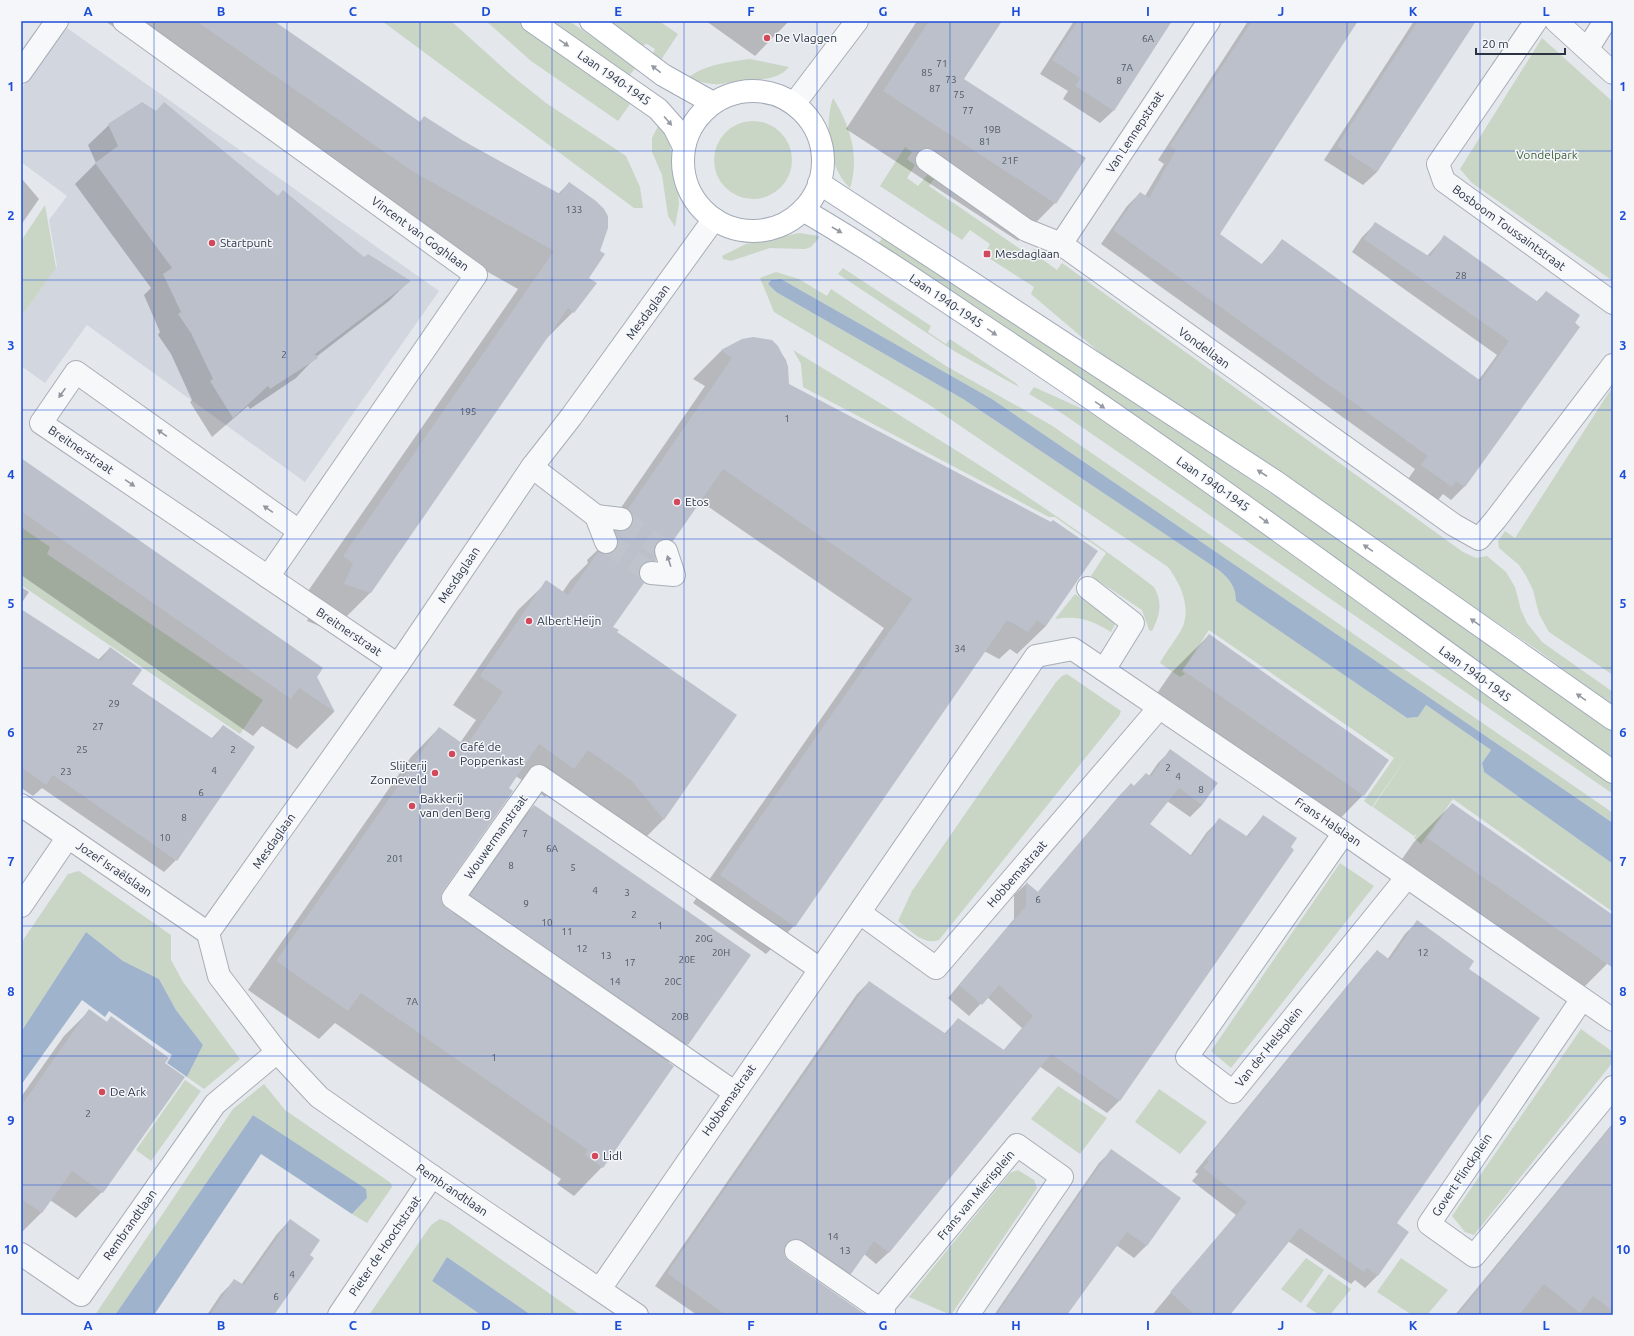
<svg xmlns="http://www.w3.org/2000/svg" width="1634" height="1336" font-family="Ubuntu,sans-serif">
	<rect width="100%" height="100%" fill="#e4e7ec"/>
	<path fill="#d2d6de" d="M67,28L439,291L305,482L87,325L45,383L21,366V317L57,266L49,220L67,196L21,162V89Z"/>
	<g fill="#c9d6c5">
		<path d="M382,21H451L510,74L546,103L626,156L640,187L643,208H634Z"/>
		<path d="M486,21H519L633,100L618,121L531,61Z"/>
		<path d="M550,21H569L636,67L629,76Z"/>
		<path d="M607,21H659L678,34L661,60L653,54L655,49L647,44L640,46Z"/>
		<path d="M1542,38L1613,102V281L1472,183L1460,169Z"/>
		<path d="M750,59L789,67C777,81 759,79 743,80C733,81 723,85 712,84C704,83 696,81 688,78C705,64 729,62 750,59Z"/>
		<path d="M833,98C850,125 860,157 850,188C828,168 824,125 833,98Z"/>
		<circle cx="753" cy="160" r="39"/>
		<path d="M659,124L670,143L673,172L678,193L679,204L675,227L668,216L662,175L652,152V138Z"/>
		<path d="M905,147L912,152L907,159L915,165L907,178L918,186L928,174L934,179L929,186L1029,255L1034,249L1045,254L1042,259L1057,270L1062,263L1463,552L1476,558L1487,556L1506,572L1515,587L1521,610L1527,623L1542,642L1613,692V706L1536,649L1125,374L1031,294L1034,287L984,255L990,244L970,230L962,240L880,186Z"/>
		<path d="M45,205L56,268L21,317V241Z"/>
		<path d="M799,233L819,236V238L811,247L805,249L770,248L731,261L723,259L722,256L746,244Z"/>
		<path d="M885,235L1432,601L1613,728V762L877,245Z"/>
		<path d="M843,268L931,326L928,332L946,344L950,339L1017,384L1019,387L954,351L838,274Z"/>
		<path d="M776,272L799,279L827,296L831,289L946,366L1051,425L1613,813V823L992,399L781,279L771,280L768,284L776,292L963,399L1220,571C1230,580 1236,587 1237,601L1407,718L1418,717L1426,705L1491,750L1482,763L1484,772L1613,864V912L1453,799L1421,844L1414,838L1417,833L1414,836L1373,807L1409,754L1372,807L1364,801L1394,758L1209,630L1182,671L1185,674L1180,677L1160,663C1165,653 1182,632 1184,623C1190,603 1179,582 1168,567L928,404L774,312L760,278Z"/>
		<path d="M793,350C916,425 1040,499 1154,587C1163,603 1160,615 1152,631L1149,630L1142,610L1091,576L1106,553L1055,517H1049L803,387L801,364Z"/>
		<path d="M1613,386V675L1549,632L1539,614L1533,590L1526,576L1519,565L1499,548L1498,541L1505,531L1515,538Z"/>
		<path d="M1034,387L1107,420L1613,784V794L1063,414L1029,394Z"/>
		<path d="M21,527L50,547L47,554L263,700L240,734L21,585Z"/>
		<path d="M1075,594L1116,622L1111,632C1092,620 1078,615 1055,619Z"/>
		<path d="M1067,674L1121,711L1119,716L939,940C924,946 910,930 898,921L912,891L1056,682L1062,676Z"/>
		<path d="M1340,863L1374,886L1231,1068L1211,1051Z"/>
		<path d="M79,871L171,935V960L183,982L240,1059L204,1089L187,1077L203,1045L176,1010L159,979L123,961L86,932L21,1032V943L68,874Z"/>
		<path d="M1581,1029L1613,1052V1062L1474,1235L1465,1232L1452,1216Z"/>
		<path d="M185,1080L201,1091L151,1161L136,1150Z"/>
		<path d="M264,1084L285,1110L391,1183L392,1187L367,1223L352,1214L367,1198L253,1115L115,1315H95L233,1109Z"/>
		<path d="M1058,1086L1107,1118L1080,1154L1031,1119Z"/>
		<path d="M1159,1089L1207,1122L1180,1154L1135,1122Z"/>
		<path d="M1018,1170L1034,1180L1037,1188L951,1315L909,1297L1010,1173Z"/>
		<path d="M440,1219L448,1222L580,1315H531L447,1257L432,1281L481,1315H369L431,1225Z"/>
		<path d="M1306,1258L1324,1270L1301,1303L1281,1289Z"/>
		<path d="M1401,1258L1448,1290L1427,1315H1412L1377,1292Z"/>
		<path d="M1329,1274L1351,1289L1330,1315H1319L1306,1306Z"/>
	</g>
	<g fill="#9fb4cc">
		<path d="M781,279L992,399L1613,823V864L1484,772L1482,763L1491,750L1426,705L1418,717L1407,718L1236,601C1236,587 1230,580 1220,571L963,399L776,292L768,284L771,280Z"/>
		<path d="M86,932L123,961L159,979L176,1010L203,1045L187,1077L167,1063L172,1055L109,1011L105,1017L82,1000L21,1085V1032Z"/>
		<path d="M253,1115L366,1189L367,1198L352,1214L261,1154L154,1315H115Z"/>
		<path d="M447,1257L531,1315H481L432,1281Z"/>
	</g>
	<g fill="#0003">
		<path d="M105,21H272L419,123L465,142L558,194L569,183L587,278L573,312L543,342L370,593L332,631L307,621L316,601L306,594L518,289L374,208Z"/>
		<path d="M706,21H789L755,56Z"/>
		<path d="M917,21H1001L963,79L1055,203L1018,241L846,129Z"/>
		<path d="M1074,21H1171L1113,111L1100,123L1063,99L1068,91L1040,74Z"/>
		<path d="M1248,21H1357L1218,234L1261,265L1282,241L1478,381L1497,355L1352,252L1362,237L1375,224L1427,256L1444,237L1536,302L1546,292L1579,327L1464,487L1451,500L1443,494L1438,500L1408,479L1415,469L1101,244L1127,206L1140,193L1145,196L1164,164L1158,160Z"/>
		<path d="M1414,21H1475L1377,172L1363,185L1324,160Z"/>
		<path d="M109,125L278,197L364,258L409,281L389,301L316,357L296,378L250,409L248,406L212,437L190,402L192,400L171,354L158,335L160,332L144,295L151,288L75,184L96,163L88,145Z"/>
		<path d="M22,179L39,199L21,225V179Z"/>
		<path d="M742,340L777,347L786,360L788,372V385L1046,626L1017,654L1010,649L999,659L984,651L794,926L766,954L693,903L884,628L700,501L672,540L638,577L612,627L616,632L736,715L663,820L635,848L562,780L545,797L516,776L442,890L440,897L441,904L452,914L513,827L534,806L687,1044L668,1063L602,1167L574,1196L557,1184L561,1179L335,1023L319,1039L248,990L411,757L439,728L460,743L476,720L453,705L518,610L547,582L562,593L570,581L588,563L587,560L605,543L600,538L705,386L693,379L721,351Z"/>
		<path d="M21,459L315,677L334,712L297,749L262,726L253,736L21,575Z"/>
		<path d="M21,587L29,592L21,604Z"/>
		<path d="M21,611L98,660L110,648L131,685L211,739L223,726L176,860L164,872L42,788L33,796L21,788Z"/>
		<path d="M1209,635L1363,795L1326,833L1147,708L1171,673Z"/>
		<path d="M1170,751L1216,783L1202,805L1190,817L1167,801L1149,824L1190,856L1207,832L1219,820L1246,837L1263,816L1293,850L1119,1101L1107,1113L1039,1066L888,1253L876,1264L864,1254L851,1273L839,1285L791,1252L783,1250L784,1257L834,1315H697L655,1286L857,994L869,982L944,1034L958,1019L1003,1051L1022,1028L987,997L969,1016L948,998L1014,919V895L1026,884L1037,893L1119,796L1131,784L1133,787L1146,774L1149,776L1158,763Z"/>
		<path d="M1452,804L1613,916V956L1607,964L1570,1001L1390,876L1414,842Z"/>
		<path d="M1417,922L1467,969L1395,1223L1378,1275L1365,1288L1355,1280L1351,1284L1288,1241L1229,1315H1152L1236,1215L1192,1181L1198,1174L1195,1172L1365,964L1378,952L1387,960L1405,934Z"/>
		<path d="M89,1011L106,1023L111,1017L164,1063L102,1192L76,1218L50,1200L42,1212L21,1233V1097L64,1036Z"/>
		<path d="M1613,1123V1315H1455Z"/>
		<path d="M1111,1151L1180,1198L1146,1246L1134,1258L1116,1245L1066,1315H994L1099,1163Z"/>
		<path d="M290,1220L308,1256L274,1315H207L221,1294L235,1280L241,1285L277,1234Z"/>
	</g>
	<g fill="#bbc0ca">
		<path d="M196,21H274L420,122L424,116L465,142L560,194L569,182L596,201L604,209L608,216V228L600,251L605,254L589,278L597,283L574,313L568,308L371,593L344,584L353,563L343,556L554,251L412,171Z"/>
		<path d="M929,21H1002L964,79L1086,158L1056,204L883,91Z"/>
		<path d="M1078,21H1104L1109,24L1111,21H1172L1114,111L1075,86L1080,78L1052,60Z"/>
		<path d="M1252,21H1358L1220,234L1263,265L1282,239L1481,381L1509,341L1364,239L1375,222L1430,257L1444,235L1538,302L1546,291L1580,315L1575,323L1580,327L1465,487L1456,481L1452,487L1421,465L1428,456L1113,230L1140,192L1149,198L1176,150L1170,146Z"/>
		<path d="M1418,21H1476L1377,172L1337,146Z"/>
		<path d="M142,102L156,111L164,102L278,196L283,190L364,257L368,254L411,281L315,354L318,358L270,389L268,386L233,418L210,381L213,379L191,333L178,314L181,312L163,274L172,268L95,163L118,146L108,124Z"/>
		<path d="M753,337L772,340L778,346L788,366L789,384L1051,522L1053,520L1098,551L1046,626L1037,620L1028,632L1007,620L795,927L720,875L912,599L723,469L673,541L662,539L656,543L654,549L656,561L646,562L641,566L639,572L640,578L644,583L613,627L619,630L617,632L737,715L664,820L632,781L588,750L574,769L539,744L509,788L513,791L443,891L441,897L442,903L446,908L674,1066L603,1168L585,1155L588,1150L361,993L348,1011L276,961L439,727L466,746L503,692L480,676L546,580L568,595L598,552L604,554H610L616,550L618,544L615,531L626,530L631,527L633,521L632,514L628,509L732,358L721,350L742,339Z"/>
		<path d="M21,458L323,668L317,677L335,712L299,688L291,699L21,511Z"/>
		<path d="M21,609L101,661L110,647L142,670L132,684L213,739L223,725L255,747L177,861L53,775L46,785L21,767Z"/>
		<path d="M1209,634L1389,760L1364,796L1183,670Z"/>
		<path d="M1170,749L1218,783L1202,805L1179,788L1150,824L1192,856L1219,818L1248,837L1263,815L1297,838L1291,847L1294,850L1120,1101L1051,1054L889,1253L874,1241L851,1274L803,1241L797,1239L790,1240L786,1244L784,1250L785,1257L789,1261L866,1315H726L667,1273L869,981L946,1034L958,1018L1004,1050L1033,1016L999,985L982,1005L959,985L1026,906V882L1038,892L1131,783L1134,786L1146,773L1151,777Z"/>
		<path d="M1452,803L1613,915V968L1427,838Z"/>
		<path d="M534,805L751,955L688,1045L470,895Z"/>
		<path d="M1417,920L1474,961L1469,969L1540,1018L1397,1223L1409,1232L1378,1276L1367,1268L1364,1272L1300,1228L1230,1315H1195L1170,1292L1247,1202L1203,1168L1209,1161L1207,1159L1377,950L1390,960Z"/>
		<path d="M89,1009L107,1022L111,1016L169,1058L165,1063L185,1077L103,1193L72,1171L42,1213L21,1199V1106Z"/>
		<path d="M1613,1124V1311L1593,1296L1580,1313L1544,1284L1519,1315H1457Z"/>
		<path d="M1111,1149L1181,1198L1147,1246L1127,1232L1067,1315H996Z"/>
		<path d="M290,1219L320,1240L310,1255L314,1258L274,1315H210L234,1279L244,1285Z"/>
	</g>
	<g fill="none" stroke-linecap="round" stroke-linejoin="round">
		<g stroke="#bfc3cb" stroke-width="22" stroke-dasharray="22 11" stroke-linecap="butt">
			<path d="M621,519L666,551"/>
			<path d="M606,542L651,573"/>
		</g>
		<g stroke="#a9aeb7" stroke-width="24">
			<g id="minor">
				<path d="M124,21L476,275L268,577"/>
				<path d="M1536,21L1438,164L1444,181L1613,303"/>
				<path d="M1556,21L1613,73"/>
				<path d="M1588,48L1605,21"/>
				<path d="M21,72L57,21"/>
				<path d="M794,104L857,21"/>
				<path d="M927,160L1026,230L1061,244L1454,525L1479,539L1496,519L1613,365"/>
				<path d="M1061,244L1209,21"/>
				<path d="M532,467L596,516"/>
				<path d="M299,531L76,372L41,423L398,665"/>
				<path d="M606,542L596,516L621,519"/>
				<path d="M651,573L674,575L666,551"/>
				<path d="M1088,588L1133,623L1104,670"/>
				<path d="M21,805L208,933"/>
				<path d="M1344,833L1187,1057L1233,1092L1407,877"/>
				<path d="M21,906L68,837"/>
				<path d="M860,913L936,968L1159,708"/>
				<path d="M208,933L398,665L532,467L571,417L714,219"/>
				<path d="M208,933L219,976L277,1052L319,1097L432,1176L637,1315"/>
				<path d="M1582,999L1429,1224L1474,1256L1613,1087"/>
				<path d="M734,1092L453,898L539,776L820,969"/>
				<path d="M796,1251L884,1312"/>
				<path d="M21,1254L81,1295L215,1104L277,1052"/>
				<path d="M600,1289L1036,656L1073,649L1344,833L1613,1020"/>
				<path d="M339,1315L432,1176"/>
				<path d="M882,1315L885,1304L1017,1145L1062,1177L968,1315"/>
			</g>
		</g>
		<g stroke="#a3abb8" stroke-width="24">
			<g id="major">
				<path d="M532,21L658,109L674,127L684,147"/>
				<path d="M591,21L663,75L713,103"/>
				<circle cx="753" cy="161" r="70"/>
				<path d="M819,183L1276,482L1613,719"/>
				<path d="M803,210C872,250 937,295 1003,339C1211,477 1410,628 1613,772"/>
			</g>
		</g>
		<use href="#minor" stroke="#f7f8fa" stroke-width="22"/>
		<use href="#major" stroke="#fff" stroke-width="22"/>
	</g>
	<defs><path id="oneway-solid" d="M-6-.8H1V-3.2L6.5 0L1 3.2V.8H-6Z"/></defs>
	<g fill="#959aa2">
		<use href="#oneway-solid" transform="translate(564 43) rotate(35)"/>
		<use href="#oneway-solid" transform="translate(656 69) rotate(-143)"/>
		<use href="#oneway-solid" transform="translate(668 121) rotate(49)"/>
		<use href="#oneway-solid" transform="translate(837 230) rotate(30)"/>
		<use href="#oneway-solid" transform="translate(992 332) rotate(34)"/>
		<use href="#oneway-solid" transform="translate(1100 405) rotate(35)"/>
		<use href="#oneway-solid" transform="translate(1262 473) rotate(-147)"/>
		<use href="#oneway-solid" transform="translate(1264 520) rotate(36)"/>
		<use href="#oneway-solid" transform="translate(1368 548) rotate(-145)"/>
		<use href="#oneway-solid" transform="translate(1475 622) rotate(-145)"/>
		<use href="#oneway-solid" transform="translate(1581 697) rotate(-145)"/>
	</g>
	<g fill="#9196a0">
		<use href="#oneway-solid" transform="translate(62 393) rotate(125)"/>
		<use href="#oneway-solid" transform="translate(162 433) rotate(-145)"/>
		<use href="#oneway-solid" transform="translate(130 483) rotate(34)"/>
		<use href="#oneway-solid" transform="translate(268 509) rotate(-145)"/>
		<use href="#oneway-solid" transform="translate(669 561) rotate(-108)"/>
	</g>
	<path fill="none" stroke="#1d4ed8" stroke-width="1" stroke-opacity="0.55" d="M154,21V1315M287,21V1315M420,21V1315M552,21V1315M684,21V1315M817,21V1315M950,21V1315M1082,21V1315M1214,21V1315M1347,21V1315M1480,21V1315M21,151H1613M21,280H1613M21,410H1613M21,539H1613M21,668H1613M21,797H1613M21,926H1613M21,1056H1613M21,1185H1613"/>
	<g fill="#d1495b" stroke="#f4f6f9" stroke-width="1.5">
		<circle cx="767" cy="38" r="4"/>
		<circle cx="212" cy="243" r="4"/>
		<rect x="983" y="250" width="8" height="8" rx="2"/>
		<circle cx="677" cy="502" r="4"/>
		<circle cx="529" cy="621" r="4"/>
		<circle cx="452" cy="754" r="4"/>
		<circle cx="435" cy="773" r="4"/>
		<circle cx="412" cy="806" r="4"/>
		<circle cx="102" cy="1092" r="4"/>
		<circle cx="595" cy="1156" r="4"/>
	</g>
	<g text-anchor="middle" stroke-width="3" stroke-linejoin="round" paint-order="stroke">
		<g font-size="10" fill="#4f5766">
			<text x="1148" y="42">6A</text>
			<text x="942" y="67">71</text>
			<text x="1127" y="71">7A</text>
			<text x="927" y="76">85</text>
			<text x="951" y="83">73</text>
			<text x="1119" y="84">8</text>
			<text x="935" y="92">87</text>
			<text x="959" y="98">75</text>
			<text x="968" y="114">77</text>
			<text x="992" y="133">19B</text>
			<text x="985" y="145">81</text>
			<text x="1010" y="164">21F</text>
			<text x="574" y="213">133</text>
			<text x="1461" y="279">28</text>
			<text x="284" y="358">2</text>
			<text x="468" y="415">195</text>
			<text x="787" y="422">1</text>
			<text x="960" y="652">34</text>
			<text x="114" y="707">29</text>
			<text x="98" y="730">27</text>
			<text x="82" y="753">25</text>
			<text x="233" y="753">2</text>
			<text x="1168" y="771">2</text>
			<text x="214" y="774">4</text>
			<text x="66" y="775">23</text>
			<text x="1178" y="780">4</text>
			<text x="1201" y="793">8</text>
			<text x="201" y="796">6</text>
			<text x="184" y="821">8</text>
			<text x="525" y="837">7</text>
			<text x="165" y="841">10</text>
			<text x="552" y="852">6A</text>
			<text x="395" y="862">201</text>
			<text x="511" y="869">8</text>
			<text x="573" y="871">5</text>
			<text x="595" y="894">4</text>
			<text x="627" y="896">3</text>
			<text x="1038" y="903">6</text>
			<text x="526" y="907">9</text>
			<text x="634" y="918">2</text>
			<text x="547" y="926">10</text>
			<text x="660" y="929">1</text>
			<text x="567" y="935">11</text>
			<text x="704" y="942">20G</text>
			<text x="582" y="952">12</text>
			<text x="721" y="956">20H</text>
			<text x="1423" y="956">12</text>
			<text x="606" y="959">13</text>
			<text x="687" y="963">20E</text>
			<text x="630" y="966">17</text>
			<text x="615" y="985">14</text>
			<text x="673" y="985">20C</text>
			<text x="412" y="1005">7A</text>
			<text x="680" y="1020">20B</text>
			<text x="494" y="1061">1</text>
			<text x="88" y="1117">2</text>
			<text x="833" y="1240">14</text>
			<text x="845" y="1254">13</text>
			<text x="292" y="1278">4</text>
			<text x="276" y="1300">6</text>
		</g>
		<g font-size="12" fill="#2b3445" stroke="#f4f6f9" text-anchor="start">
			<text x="775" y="42">De Vlaggen</text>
			<text x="220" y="247">Startpunt</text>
			<text x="995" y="258">Mesdaglaan</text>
			<text x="685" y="506">Etos</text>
			<text x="537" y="625">Albert Heijn</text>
			<text x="460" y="751">Café de<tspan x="460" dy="14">Poppenkast</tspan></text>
			<text x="427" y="770" text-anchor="end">Slijterij<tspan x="427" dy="14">Zonneveld</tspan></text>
			<text x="420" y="803">Bakkerij<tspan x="420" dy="14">van den Berg</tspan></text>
			<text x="110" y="1096">De Ark</text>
			<text x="603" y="1160">Lidl</text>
		</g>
		<g font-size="12" fill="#2b3445" stroke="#f4f6f9">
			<text transform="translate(614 78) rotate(35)" y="4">Laan 1940-1945</text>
			<text transform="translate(1135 132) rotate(-57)" y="4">Van Lennepstraat</text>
			<text transform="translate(1509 228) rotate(36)" y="4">Bosboom Toussaintstraat</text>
			<text transform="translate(420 234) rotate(36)" y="4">Vincent van Goghlaan</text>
			<text transform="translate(946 301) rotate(34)" y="4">Laan 1940-1945</text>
			<text transform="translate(648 312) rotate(-54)" y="4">Mesdaglaan</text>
			<text transform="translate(1204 348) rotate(36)" y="4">Vondellaan</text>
			<text transform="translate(81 450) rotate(34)" y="4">Breitnerstraat</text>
			<text transform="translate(1213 484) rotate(35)" y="4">Laan 1940-1945</text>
			<text transform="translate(459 575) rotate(-56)" y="4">Mesdaglaan</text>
			<text transform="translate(349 632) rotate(34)" y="4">Breitnerstraat</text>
			<text transform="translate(1475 674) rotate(36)" y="4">Laan 1940-1945</text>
			<text transform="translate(1328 822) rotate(34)" y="4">Frans Halslaan</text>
			<text transform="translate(496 837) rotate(-55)" y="4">Wouwermanstraat</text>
			<text transform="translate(274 841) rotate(-55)" y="4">Mesdaglaan</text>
			<text transform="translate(114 869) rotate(34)" y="4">Jozef Israëlslaan</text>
			<text transform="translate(1017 874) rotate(-49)" y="4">Hobbemastraat</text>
			<text transform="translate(1269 1047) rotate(-51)" y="4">Van der Helstplein</text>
			<text transform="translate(729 1100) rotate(-55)" y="4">Hobbemastraat</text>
			<text transform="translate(1462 1175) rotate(-56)" y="4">Govert Flinckplein</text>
			<text transform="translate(452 1190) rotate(34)" y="4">Rembrandtlaan</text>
			<text transform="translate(976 1195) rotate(-50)" y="4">Frans van Mierisplein</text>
			<text transform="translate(130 1225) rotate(-55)" y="4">Rembrandtlaan</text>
			<text transform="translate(385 1246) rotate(-56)" y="4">Pieter de Hoochstraat</text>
		</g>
		<g font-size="12" fill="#3f6138" stroke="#f4f6f9">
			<text x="1547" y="159">Vondelpark</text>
		</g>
	</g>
	<rect width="1634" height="1336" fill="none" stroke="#f4f6f9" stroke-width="44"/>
	<path d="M1476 48v6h89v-6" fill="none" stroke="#2b3445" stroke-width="2"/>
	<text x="1482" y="48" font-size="12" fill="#2b3445" stroke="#f4f6f9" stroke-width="3" paint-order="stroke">20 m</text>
	<rect x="22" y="22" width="1590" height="1292" fill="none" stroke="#1d4ed8" stroke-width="1.5"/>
	<g font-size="13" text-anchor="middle" font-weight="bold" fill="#1d4ed8">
		<text x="88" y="16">A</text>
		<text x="221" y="16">B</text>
		<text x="353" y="16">C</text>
		<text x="486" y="16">D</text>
		<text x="618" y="16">E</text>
		<text x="751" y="16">F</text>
		<text x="883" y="16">G</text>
		<text x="1016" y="16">H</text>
		<text x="1148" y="16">I</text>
		<text x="1281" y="16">J</text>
		<text x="1413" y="16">K</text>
		<text x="1546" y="16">L</text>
		<text x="11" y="91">1</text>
		<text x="1623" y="91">1</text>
		<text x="11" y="220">2</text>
		<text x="1623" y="220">2</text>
		<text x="11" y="350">3</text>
		<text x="1623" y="350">3</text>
		<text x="11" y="479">4</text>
		<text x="1623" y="479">4</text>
		<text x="11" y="608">5</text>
		<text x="1623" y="608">5</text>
		<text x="11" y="737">6</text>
		<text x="1623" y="737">6</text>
		<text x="11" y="866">7</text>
		<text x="1623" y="866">7</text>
		<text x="11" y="996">8</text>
		<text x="1623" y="996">8</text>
		<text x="11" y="1125">9</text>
		<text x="1623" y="1125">9</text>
		<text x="11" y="1254">10</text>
		<text x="1623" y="1254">10</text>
		<text x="88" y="1330">A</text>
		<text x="221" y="1330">B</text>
		<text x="353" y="1330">C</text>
		<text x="486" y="1330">D</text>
		<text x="618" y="1330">E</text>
		<text x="751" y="1330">F</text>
		<text x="883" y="1330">G</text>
		<text x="1016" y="1330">H</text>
		<text x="1148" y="1330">I</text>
		<text x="1281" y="1330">J</text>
		<text x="1413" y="1330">K</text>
		<text x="1546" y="1330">L</text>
	</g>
</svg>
